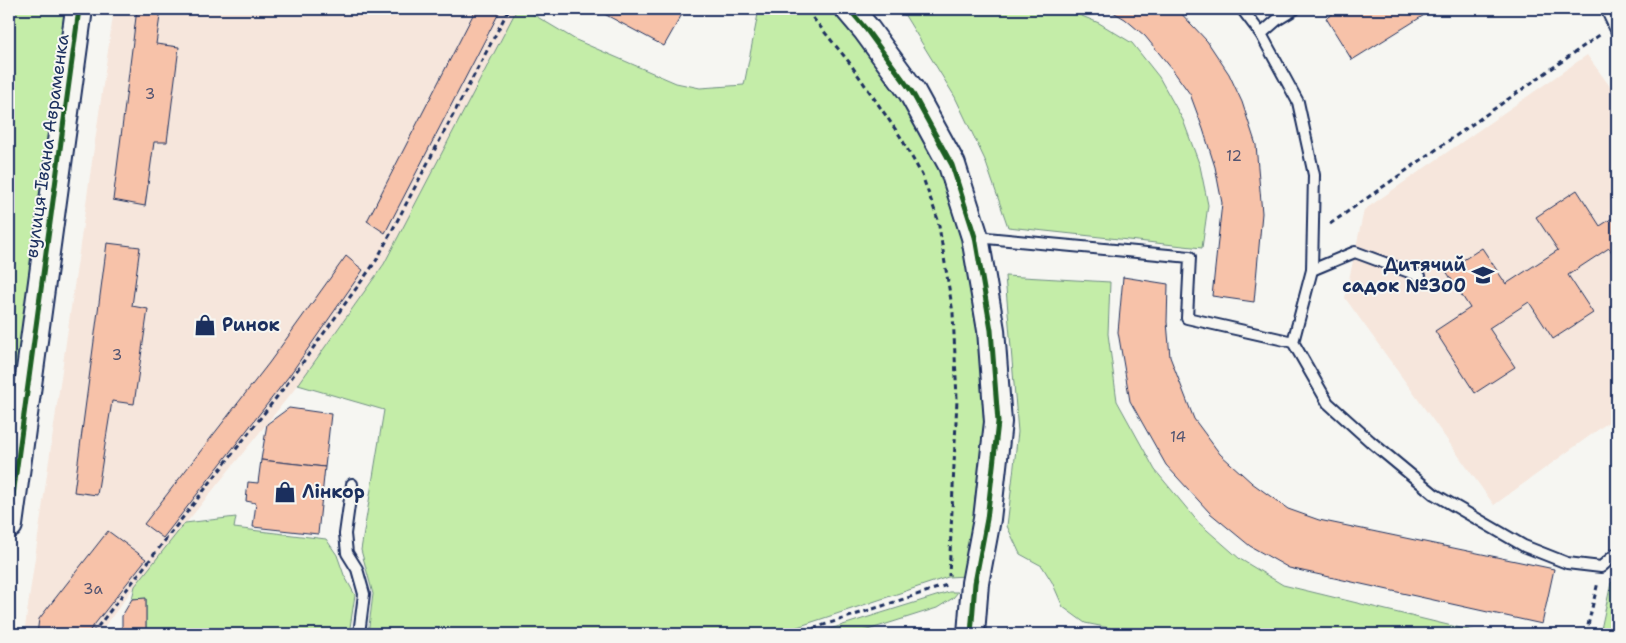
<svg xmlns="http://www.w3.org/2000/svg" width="1626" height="643" font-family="'Shantell Sans',sans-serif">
	<rect width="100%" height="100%" fill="#f6f6f2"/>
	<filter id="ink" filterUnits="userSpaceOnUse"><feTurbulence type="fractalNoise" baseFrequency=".02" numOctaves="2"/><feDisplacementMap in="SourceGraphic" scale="10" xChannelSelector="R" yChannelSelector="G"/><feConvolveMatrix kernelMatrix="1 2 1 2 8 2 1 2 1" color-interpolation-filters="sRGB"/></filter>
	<g filter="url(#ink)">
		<g fill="#f6e6dc">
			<path d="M114,9H517L384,264L298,385L135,586L99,634H24Z"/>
			<path d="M1587,55L1617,96V416L1494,505L1345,298L1364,210Z"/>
		</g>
		<g fill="#c4eda8" stroke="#708e83">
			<path d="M9,9H79L9,525Z"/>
			<path d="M517,9H524L576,40L676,83L700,88L744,85L759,9H829L865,43L909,103L947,173L969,241L991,421L968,576L948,577L776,634H368L373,594L361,550L384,410L298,385L384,264Z"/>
			<path d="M901,9H1065L1099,23L1132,43L1159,77L1183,120L1200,166L1208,205L1202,248L1008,227L985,160L955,97Z"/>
			<path d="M1005,276L1110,282L1108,334L1117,401L1155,470L1199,523L1240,559L1283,585L1485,634H1139L1085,623L1063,607L1052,582L1042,566L1020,554L1007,526L1018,432Z"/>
			<path d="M236,517L234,528L326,539L337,555L344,575L355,595L349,634H146V599H132L135,586L185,523Z"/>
			<path d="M1617,577V634H1600L1611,583Z"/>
			<path d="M949,592H958L953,598L937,608L855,634H814Z"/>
		</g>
		<g fill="#f7c2a9" stroke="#1b2f5e">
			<path d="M137,9H161L156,44L179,47L167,142H154L145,206L113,200Z"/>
			<path d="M389,9H409V13Z"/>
			<path d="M476,9H501L385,233L367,221Z"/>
			<path d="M595,9H685L664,46Z"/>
			<path d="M1108,9H1177L1207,41L1229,74L1242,102L1256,145L1262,213L1254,302L1212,296L1222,203L1215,167L1203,129L1190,94L1172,69L1145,36L1125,19Z"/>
			<path d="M1341,9H1434L1352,60L1326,18Z"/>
			<path d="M1577,190L1600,226L1617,215V260L1609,248L1568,275L1593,313L1553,339L1529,302L1489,328L1515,367L1475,393L1435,331L1470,308L1446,271L1482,248L1506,284L1558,250L1536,217Z"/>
			<path d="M107,243L140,247L132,306L148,309L134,404L112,401L97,495L74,492Z"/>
			<path d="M346,256L363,270L289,376L163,538L144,524L269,363Z"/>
			<path d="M1123,277L1168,284L1167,322L1170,357L1194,419L1220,454L1252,483L1288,509L1319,520L1554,569L1542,624L1289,568L1250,546L1210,513L1166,465L1130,401L1118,332Z"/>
			<path d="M289,408L331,414L325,467L261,460L267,424Z"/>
			<path d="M261,460L325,467L318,534L253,527L256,503L246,501L248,482L258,483Z"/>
			<path d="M108,531L146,559L87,634H37L39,619Z"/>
			<path d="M146,598V634H122V616L132,599Z"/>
		</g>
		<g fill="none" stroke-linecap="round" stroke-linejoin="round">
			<g stroke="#1b2f5e" stroke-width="14">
				<g id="service">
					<path d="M1242,9L1261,34"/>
					<path d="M1606,9L1617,32"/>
					<path d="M976,237L1190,257L1187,318L1293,342L1312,270L1314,175L1298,102L1261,34L1277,20L1295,9"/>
					<path d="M1312,270L1355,252L1420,276"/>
					<path d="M1293,342L1328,403L1370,441L1434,494L1524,546L1567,563L1601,567L1617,553"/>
					<path d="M352,484L345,534L347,553L357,569L364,594L359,634"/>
				</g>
			</g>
			<g stroke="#1b2f5e" stroke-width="30">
				<g id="tertiary">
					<path d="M849,9L866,29L912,92L952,165L975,237L991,330L998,422L987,519L975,583L971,634"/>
					<path d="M9,525L79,9"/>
				</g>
			</g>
			<g stroke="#1b2f5e" stroke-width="3" stroke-dasharray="5 4" stroke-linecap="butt">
				<path d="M811,9L813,18L849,62L900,136L922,175L938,220L953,313L957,399L949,576"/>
				<path d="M1330,224L1601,34"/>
				<path d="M92,634L290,380L376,261L509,9"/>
				<path d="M796,634L950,584"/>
				<path d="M1586,634L1598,582"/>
			</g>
			<use href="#service" stroke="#f6f6f2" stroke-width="10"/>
			<use href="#tertiary" stroke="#f6f6f2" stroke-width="26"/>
			<g stroke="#f6f6f2" stroke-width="8">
				<g id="cycleway">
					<path d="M849,9L866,29L912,92L952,165L975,237L991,330L998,422L987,519L975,583L971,634"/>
					<path d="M9,525L79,9"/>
				</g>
			</g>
			<use href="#cycleway" stroke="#1b5e20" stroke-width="5"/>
		</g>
	</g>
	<defs>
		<g id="school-bare" transform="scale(1.725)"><path d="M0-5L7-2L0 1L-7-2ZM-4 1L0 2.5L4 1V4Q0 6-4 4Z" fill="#1b2f5e" stroke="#f6f6f2" stroke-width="2.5" paint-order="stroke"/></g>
		<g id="shop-bare" transform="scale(1.725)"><path d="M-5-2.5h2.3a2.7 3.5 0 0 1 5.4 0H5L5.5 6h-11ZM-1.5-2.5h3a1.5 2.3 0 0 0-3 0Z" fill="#1b2f5e" stroke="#f6f6f2" stroke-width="2.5" paint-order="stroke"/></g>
	</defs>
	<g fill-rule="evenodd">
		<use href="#school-bare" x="1483" y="275"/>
		<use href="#shop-bare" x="205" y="325"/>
		<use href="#shop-bare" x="285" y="492"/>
	</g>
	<g text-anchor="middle" stroke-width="4" stroke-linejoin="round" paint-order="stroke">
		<g font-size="15" fill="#525471">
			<text x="150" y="99">3</text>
			<text x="1234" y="161">12</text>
			<text x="117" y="360">3</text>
			<text x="1178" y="442">14</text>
			<text x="93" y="594">3а</text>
		</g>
		<g font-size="18" fill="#1b2f5e" stroke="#f6f6f2">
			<text transform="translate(47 146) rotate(-82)" y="6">вулиця Івана Авраменка</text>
		</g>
		<g font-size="18" font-weight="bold" fill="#1b2f5e" stroke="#f6f6f2" text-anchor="start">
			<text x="1466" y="271" text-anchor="end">Дитячий<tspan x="1466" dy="21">садок №300</tspan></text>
			<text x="222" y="331">Ринок</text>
			<text x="302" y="498">Лінкор</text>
		</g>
	</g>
	<rect width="1626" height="643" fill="none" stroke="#f6f6f2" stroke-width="30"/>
	<rect x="15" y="15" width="1596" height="613" fill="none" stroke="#1b2f5e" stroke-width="2" filter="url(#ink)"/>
</svg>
